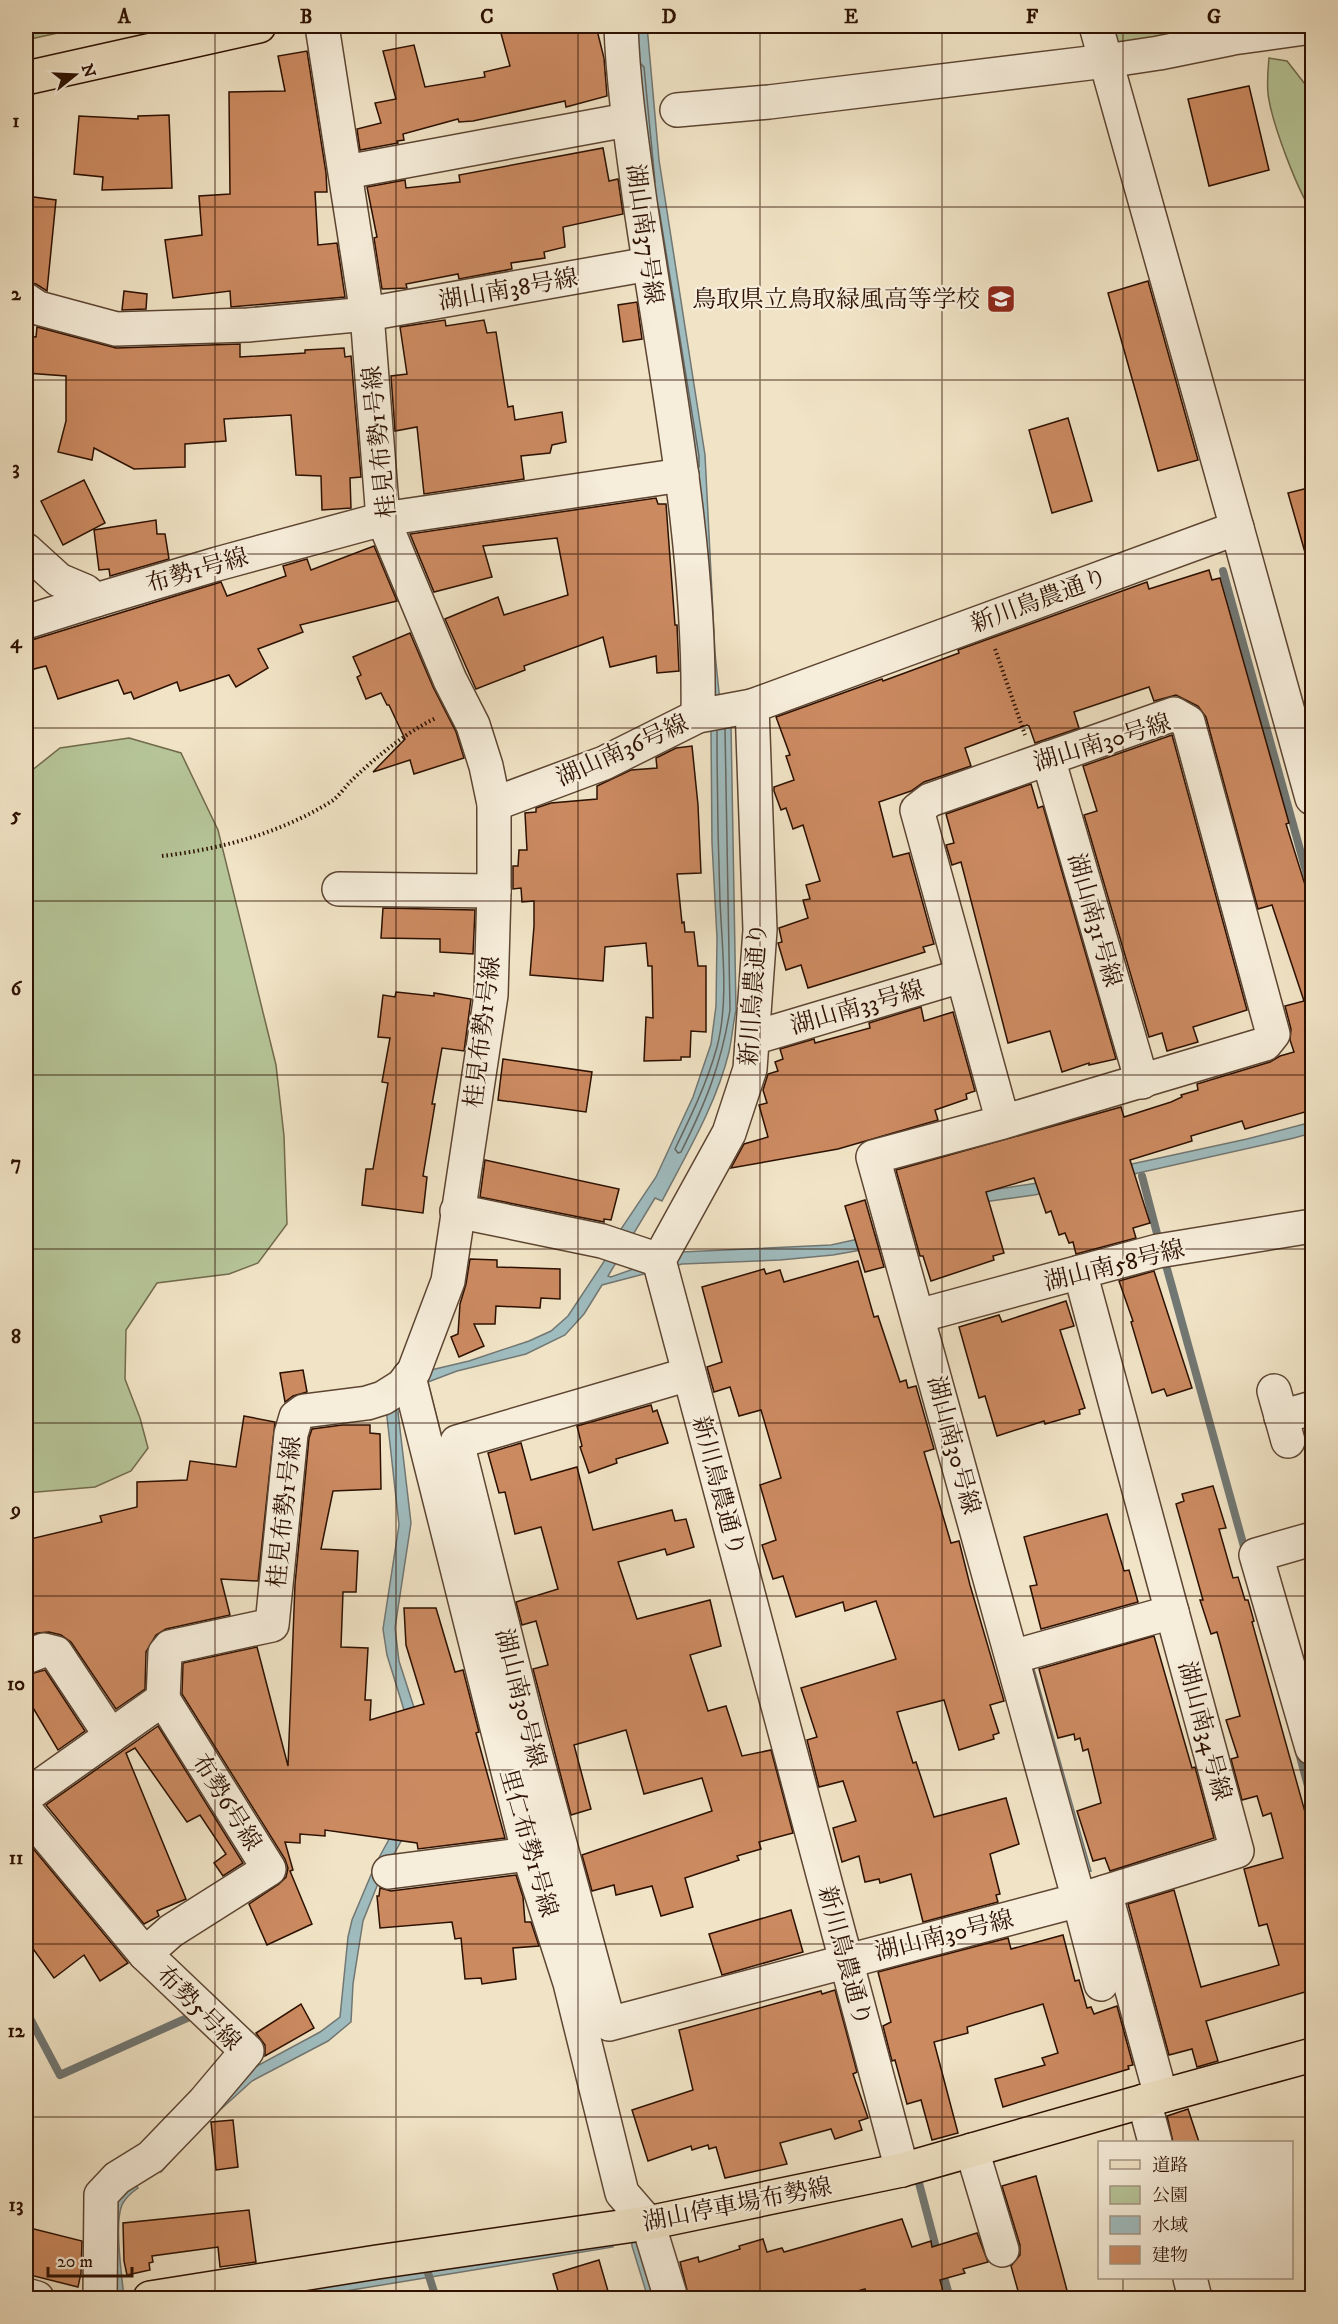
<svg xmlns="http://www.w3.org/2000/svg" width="1338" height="2324" font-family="'IM FELL DW Pica','Noto Serif JP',serif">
	<rect width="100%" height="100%" fill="#f1e4c6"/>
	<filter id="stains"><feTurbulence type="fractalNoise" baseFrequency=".00333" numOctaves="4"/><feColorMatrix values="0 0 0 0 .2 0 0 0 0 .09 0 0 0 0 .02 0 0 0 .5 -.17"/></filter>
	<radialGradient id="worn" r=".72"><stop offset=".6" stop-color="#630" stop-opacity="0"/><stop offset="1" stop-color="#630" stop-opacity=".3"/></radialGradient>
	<g fill="#b6c598" stroke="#716a4c" stroke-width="1.5">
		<path d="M26,26H89L26,40Z"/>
		<path d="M1104,26H1274L1124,53Z"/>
		<path d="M1269,58L1287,61L1312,93V212C1297,189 1274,128 1269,100C1266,86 1268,71 1269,58Z"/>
		<path d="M129,738L181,753L218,830L276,1065L284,1136L287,1224L258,1263L229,1274L157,1283L126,1330L125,1379L140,1418L148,1448L131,1471L95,1487L26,1493V775L60,748Z"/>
	</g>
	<g fill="#9fbcbf" stroke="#717773" stroke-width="1.5">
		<path d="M630,26H647L659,160L705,455L715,653L720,702L731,725L736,1010C733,1024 732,1038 729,1052C716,1105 687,1153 662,1201L655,1198L608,1276L611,1277L681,1252L831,1245L872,1236L904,1224L920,1214L985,1191L1058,1180L1247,1139L1312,1122V1133L1294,1138L1107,1180L1034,1195L983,1202L925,1223L910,1233L878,1247L833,1255L780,1260L682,1264L602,1285L584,1314L565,1335L526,1354L457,1371L428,1382L657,2298H648L632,2246L629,2197L413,1400L398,1412L411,1523L395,1628L399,1661L429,1754L424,1800L379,1881L363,1921L353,1984L351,2022L328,2041L252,2081L199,2129L161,2172L155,2162L246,2072L320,2032L340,2017L348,1937L352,1920L376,1863L414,1794L408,1723L387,1655L383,1629L399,1525L386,1408L431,1370L469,1361L529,1341L551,1331L568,1316L609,1254L619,1232L656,1177L693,1097L711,1044L716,1006L717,938L712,843L711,731L705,703Z"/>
		<path d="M1034,1669L1091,1871L1083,1872L1027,1670Z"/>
		<path d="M132,2178L138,2188C131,2193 125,2198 122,2205C114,2223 122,2277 124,2298H112L109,2211Z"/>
		<path d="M612,2238L613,2247L303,2298H244Z"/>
	</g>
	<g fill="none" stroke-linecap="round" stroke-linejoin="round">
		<g stroke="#666660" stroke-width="1.5">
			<path d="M641,64L644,67L655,182"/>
			<path d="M659,209L699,456V467"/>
			<path d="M717,731C717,788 718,844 720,901C722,948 729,1001 717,1047C707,1083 691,1116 675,1149L678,1153L681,1152C706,1102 721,1065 730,1010L725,729"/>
		</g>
		<g stroke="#717773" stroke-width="8">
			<path d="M1223,571L1312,893"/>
			<path d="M1142,1176L1160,1245"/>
			<path d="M1164,1258L1246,1554"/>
			<path d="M1298,1749L1312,1801"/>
			<path d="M26,2011L60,2075L196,2014"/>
			<path d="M919,2183L938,2255"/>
			<path d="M942,2270L950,2298"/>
			<path d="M428,2273L436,2298"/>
		</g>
	</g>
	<g fill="#cc8a61" stroke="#2c1000" stroke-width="1.5">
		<path d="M499,26H596L604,58L607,96L566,107L565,101L473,121L459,122L458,119L403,134L404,140L397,141L398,143L360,150L357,129L381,123L375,103L396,99L383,51L414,45L425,87L485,77L484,72L510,66Z"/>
		<path d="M307,51L326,173L327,192H315L318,245L337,243L345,297L231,307L230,291L173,298L165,240L202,235L199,196L230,194L229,92L285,91L278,56Z"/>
		<path d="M1249,86L1269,170L1209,186L1188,99Z"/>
		<path d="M169,115L172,188L102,190L103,177L74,174L79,116L138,119V116Z"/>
		<path d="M603,148L609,181L618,179L623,214L563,227L565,247L544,252L545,258L511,263L512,269L459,279L458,274L406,284L407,288L382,289L374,238L377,237L367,187L405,180L406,188L460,182L459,175Z"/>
		<path d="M26,196L56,200L47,291L36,284L26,282Z"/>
		<path d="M1148,281L1198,460L1158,471L1108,293Z"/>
		<path d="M124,291L147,294L146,309L122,310Z"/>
		<path d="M637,302L642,339L623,342L618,305Z"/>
		<path d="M445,320L446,326L484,320L487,333L496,332L508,407L513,406L515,420L562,412L566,442L552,445L550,453L521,456L524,479L424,494L417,427L395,431L391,376L407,374L400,327Z"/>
		<path d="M37,327L116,348L240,344V357L305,353V350L344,348L345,357L351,356L361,477L350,478L351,508L322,510L321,476L296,475L291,415L224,419L226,441L185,444V467L134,469L94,448L92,460L58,452L66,421V376L26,373V336L36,337Z"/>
		<path d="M1068,418L1092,501L1052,513L1029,430Z"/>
		<path d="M84,480L105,523L63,545L41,501Z"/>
		<path d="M1312,487V555L1306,556L1288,493Z"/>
		<path d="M656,498L658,504H666L675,625H677L679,671L657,673L656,656L610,667L603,637L524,666L525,670L476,689L445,619L498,597L504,615L568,595L557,538L483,546L492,577L434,592L410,534Z"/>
		<path d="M156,520L157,534H165L169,559L110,576L109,569L99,570L94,530Z"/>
		<path d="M374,546L397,601L300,625L303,632L258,649L268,668L236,687L229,675L180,691L177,682L134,699L131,692L124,694L118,680L58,699L46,666L30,670L26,659V642L35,639L221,582L227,596L286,576L283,566L307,559L311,570Z"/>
		<path d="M1209,570L1212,580L1220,578L1289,823L1286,824L1312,907V1110L1245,1129L1242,1121L1191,1136L1192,1141L1130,1160L1150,1223L1133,1228L1136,1238L1076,1254L1073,1242L1069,1243L1065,1233L1059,1235L1051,1211L1046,1213L1034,1178L986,1192L1004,1253L993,1256L994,1260L931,1281L923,1256H920L896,1170L1121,1107L1124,1117L1171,1102L1182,1097L1181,1095L1198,1090L1197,1084L1270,1062L1280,1056L1294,1052L1290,1040L1291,1029L1285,1006L1304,1001L1272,905L1258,909L1206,717L1198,706L1176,695L1154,701L1149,687L1074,712L1079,728L1035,743L1029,726L1027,725L965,748L971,766L924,782L911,791L879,802L893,857L909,853L934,944L923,947L925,952L808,988L801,965L786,970L778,943L782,942L779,928L808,918L803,900L810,899L806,885L820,881L803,825L793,829L786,808L781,810L774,791V787L794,780L786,756L790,755L776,717L882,679L883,681L959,653L958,650L1147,582L1149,589Z"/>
		<path d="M410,633L433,687L456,732L464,758L414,774L410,760L373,772L405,739L389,705H387L381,693L366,699L357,677L361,675L353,657Z"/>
		<path d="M1172,735L1247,1010L1193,1027L1198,1042L1167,1051L1162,1033L1149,1037L1084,815L1097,811L1083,766Z"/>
		<path d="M692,746L698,805L701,873L677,874L682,923L684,922L685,932H694L698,966H706V1032L691,1031L690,1057H681V1060L644,1061L646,1017L653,1018L652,966H648L646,943L605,947L603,981L530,975L534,926V901L522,902L521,888L513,889V866H518L519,850H527L525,813L536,812V808L551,803L597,799V786L631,770L657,768L656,758L676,748Z"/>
		<path d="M1031,784L1038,808L1043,806L1116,1059L1089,1065V1063L1062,1072L1050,1031L1008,1043L961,862L952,865L946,845L954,843L946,814Z"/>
		<path d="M383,908L475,910L473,954L440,952V939L381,938Z"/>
		<path d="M396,992L434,996V993L471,999L464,1051L442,1048L432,1104H435L423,1176L427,1177L423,1213L362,1205L366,1169H373L388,1083L382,1082L390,1038L378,1037L383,995L395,997Z"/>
		<path d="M921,1007L924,1021L953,1012L975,1091L966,1094L967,1099L935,1110L938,1120L838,1149L731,1168L744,1144L768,1137L759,1105L767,1103L763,1090L768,1074L778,1071L775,1062L783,1059L780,1049L814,1039L815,1043L870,1028L869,1023Z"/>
		<path d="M503,1059L592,1072L586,1112L498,1100Z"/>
		<path d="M485,1160L619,1189L611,1220L604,1219V1222L480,1197Z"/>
		<path d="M865,1200L884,1267L865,1272L845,1206Z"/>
		<path d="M470,1259L497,1260V1267L560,1269V1299L541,1298L540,1308L496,1306L495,1324H474L484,1346L459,1357L451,1337L458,1334L460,1304L466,1284Z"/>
		<path d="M858,1261L874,1317L878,1316L900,1382L906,1380L908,1388L916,1386L934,1449L924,1452L951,1543L959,1541L970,1585L1004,1701L990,1705L999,1733L993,1735L994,1739L959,1750L944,1700L897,1712L913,1763L916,1762L934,1817L1006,1798L1019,1844L990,1854L1000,1894L996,1895L998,1902L923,1922L911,1874L880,1883L879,1879L865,1882L859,1856L842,1862L833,1828L856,1821L843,1781L819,1787L807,1740L817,1737L801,1688L896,1659L876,1601L845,1611L843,1602L796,1617L783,1576L773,1579L762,1545L776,1540L760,1485L781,1478L761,1410L739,1416L730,1387L714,1392L707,1367L722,1362L702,1287L764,1269L766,1274L780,1270L784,1282Z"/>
		<path d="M1154,1271L1192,1388L1167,1396L1164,1389L1152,1393L1131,1322L1133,1321L1119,1281Z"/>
		<path d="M1066,1301L1074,1326L1060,1330L1085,1408L1079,1410L1080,1414L1045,1424L1044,1421L997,1436L985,1396L979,1398L959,1327L999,1315L1002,1322Z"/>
		<path d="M303,1370L307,1392L293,1396L285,1402L280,1373Z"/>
		<path d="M651,1405L653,1412L657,1410L668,1443L616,1459L617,1463L589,1473L580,1447L582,1446L577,1426Z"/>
		<path d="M244,1416L275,1422L258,1581L221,1579L230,1615L166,1629L156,1635L146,1652L145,1689L116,1709L71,1642L61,1635L49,1632L37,1633L26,1637V1540L102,1522L100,1516L137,1507V1482L187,1480L190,1461L236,1467Z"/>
		<path d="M342,1425H370V1433L380,1434L381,1489L333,1491L321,1549L358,1551L356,1592H343L341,1647L368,1648L365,1700H371L370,1720L424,1704L406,1645L404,1608H436L455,1672L463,1670L479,1732L476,1733L505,1838L418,1849L417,1843L325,1830V1836L300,1834V1843L285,1842L293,1870L290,1871L312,1924L267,1945L249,1904L279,1884L286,1877L288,1868L285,1859L182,1694L183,1663L257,1647L288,1766L295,1584L309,1438L312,1429Z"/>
		<path d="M521,1443L531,1480L577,1467L593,1530L672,1510L675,1521L686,1519L694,1547L667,1555L665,1549L618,1562L637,1619L710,1600L721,1646L690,1655L708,1711L726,1706L742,1756L771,1750L793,1833L759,1842L761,1849L737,1856L739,1860L685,1878L693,1907L661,1916L652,1886L616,1895L614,1885L592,1891L582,1855L712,1811L702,1778L644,1794L626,1730L574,1745L591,1809L571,1815L533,1669L548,1665L536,1621L522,1625L516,1602L558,1589L541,1527L515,1534L505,1492L499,1493L488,1453Z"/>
		<path d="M1213,1486L1226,1528L1219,1529L1233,1578L1238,1577L1245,1600H1248L1254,1621L1252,1622L1312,1837V1990L1206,2021L1218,2061L1197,2067L1192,2049L1169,2055L1128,1904L1174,1890L1201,1987L1279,1965L1267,1924L1259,1926L1244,1869L1283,1858L1271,1813L1263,1816L1257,1796L1242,1800L1231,1759L1238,1757L1226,1720L1240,1716L1217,1632L1211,1634L1200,1600H1203L1176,1504L1184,1501L1182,1494Z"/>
		<path d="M1107,1514L1124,1571L1129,1570L1138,1602L1041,1629L1030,1586L1037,1585L1024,1537Z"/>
		<path d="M1154,1636L1192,1768L1195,1767L1214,1838L1110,1871L1105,1858L1093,1861L1077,1811L1101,1803L1088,1749L1083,1751L1080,1738L1075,1740L1074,1734L1058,1738L1039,1669Z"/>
		<path d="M45,1670L85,1731L58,1750L26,1696V1675Z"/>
		<path d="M158,1726L243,1863L223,1876L214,1863L226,1854L200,1815L187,1822L135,1748L126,1753L186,1899L157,1911L159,1916L144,1924L46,1805Z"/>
		<path d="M26,1840L128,1963L100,1981L84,1955L54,1978L26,1939Z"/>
		<path d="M516,1875L523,1897L525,1922H531L539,1946L513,1948L516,1979L482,1984L481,1978L465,1979L461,1938L455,1939L452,1922L380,1928L377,1896H379L380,1888L391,1891Z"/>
		<path d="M791,1910L803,1952L722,1975L709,1934Z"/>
		<path d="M1063,1935L1075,1981L1079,1980L1087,2008L1091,2007L1094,2014L1117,2006L1133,2065L1128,2066L1129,2069L1003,2107L995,2079L1045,2065L1042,2058L1058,2053L1043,2004L967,2027L968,2033L934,2042L958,2133L932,2140L921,2100L907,2104L895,2060L892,2061L883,2026L891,2022L878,1972L1008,1938L1011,1949Z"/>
		<path d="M835,1990L857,2072L853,2074L868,2118L859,2121L862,2130L835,2139L831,2129L780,2143L787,2164L725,2178L716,2147L709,2149L708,2145L692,2150L691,2146L648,2161L632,2110L693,2090L679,2030L821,1991L822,1994Z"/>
		<path d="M301,2004L314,2028L265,2056V2045L256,2033Z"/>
		<path d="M1188,2109L1199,2142H1173L1167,2116Z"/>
		<path d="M233,2120L238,2167L216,2170L211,2122Z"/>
		<path d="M1036,2176L1060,2264L1069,2298H1020L1011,2266L1020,2255V2245L1002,2186Z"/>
		<path d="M249,2210L256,2262L220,2267L218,2247L152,2256L153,2262L149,2263L150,2270L127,2275L124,2261L123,2223Z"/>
		<path d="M902,2219L912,2247L931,2241L932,2247L977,2233L988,2262L963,2269L965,2273L940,2280L945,2298H867L865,2289L832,2298H689L680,2262L698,2257L699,2262L740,2249L739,2246L763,2239L767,2252L782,2248L784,2252Z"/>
		<path d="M26,2227L82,2241L81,2273L78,2287L26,2274Z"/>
		<path d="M599,2260L610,2298H560L553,2274Z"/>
	</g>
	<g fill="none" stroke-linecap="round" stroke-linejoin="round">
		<g stroke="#5d4532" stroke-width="36">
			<g id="minor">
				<path d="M621,26C623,85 632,143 640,202C665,373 701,543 698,716"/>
				<path d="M1096,26L1237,528"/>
				<path d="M677,110L769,102L1106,61L1159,53L1233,38L1312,27"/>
				<path d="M346,172L627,120"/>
				<path d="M26,300L38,308L116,329L248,325L367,314L649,264"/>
				<path d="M26,550L59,580L85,591L96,600L217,564L383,519L682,475"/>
				<path d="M26,622L96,600"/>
				<path d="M1048,758L1142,1082"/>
				<path d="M494,804L604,763L698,716L752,706"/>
				<path d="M339,889L494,891"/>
				<path d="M753,1038L961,976"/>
				<path d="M457,1211L602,1241L659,1260"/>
				<path d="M1080,1272L1172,1612"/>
				<path d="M918,1316L1158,1251L1312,1226"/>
				<path d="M689,1374L457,1442L529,1730L609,2024L1079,1900L873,1157L1003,1122L1265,1044L1273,1034L1188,722L1174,714L930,800L917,810L1003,1122"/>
				<path d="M409,1377L529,1855L570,1983L622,2193L648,2223L671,2298"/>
				<path d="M1274,1391L1288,1441"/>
				<path d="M1281,1417L1312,1408"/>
				<path d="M1312,1539L1256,1555L1312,1748"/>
				<path d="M26,1657L44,1650L56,1653L111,1736"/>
				<path d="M1012,1657L1172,1612L1237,1851L1079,1900L1101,1984"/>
				<path d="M26,1796L163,1699L165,1653L170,1647L272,1625L291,1434L296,1417L304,1411L367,1403L383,1398L402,1386L414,1371L448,1281L491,995L494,891V804L486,766L473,725L450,680L383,519L367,314L322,26"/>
				<path d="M26,1811L145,1954L247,2051L204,2102L151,2157L117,2178L101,2195L100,2298"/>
				<path d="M389,1872L551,1851"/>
				<path d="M1105,1892L1161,2096"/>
				<path d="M145,1954L171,1931L269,1869L163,1699"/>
				<path d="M1144,2101L1155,2142"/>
				<path d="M972,2150L1002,2250"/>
				<path d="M902,2170L659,1260L729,1133L750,1069L760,930L752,706L1237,528L1312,798"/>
				<path d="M1190,2278L1195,2298"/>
				<path d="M26,2295L37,2298"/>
			</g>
		</g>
		<g stroke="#2c1000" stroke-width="36">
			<g id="major">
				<path d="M26,78L259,26"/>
				<path d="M150,2298L377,2262L648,2223L902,2170L1144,2101L1312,2055"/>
			</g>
		</g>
		<g stroke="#2c1000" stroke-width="4" stroke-dasharray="1.5 3" stroke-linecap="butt">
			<path d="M995,649L1025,735"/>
			<path d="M162,856C221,849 281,833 332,801C339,796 345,787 351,781C376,757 405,733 436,718"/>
		</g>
		<use href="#minor" stroke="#f6edda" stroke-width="33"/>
		<use href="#major" stroke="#f1e4c6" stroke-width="33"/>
	</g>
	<path fill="none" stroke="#2c1000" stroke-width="1.5" stroke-opacity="0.55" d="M215,26V2298M396,26V2298M578,26V2298M760,26V2298M942,26V2298M1123,26V2142M26,207H1312M26,380H1312M26,554H1312M26,728H1312M26,901H1312M26,1075H1312M26,1249H1312M26,1423H1312M26,1596H1312M26,1770H1312M26,1944H1312M26,2117H1312M1123,2278V2298"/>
	<defs>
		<g id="school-square" transform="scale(1.5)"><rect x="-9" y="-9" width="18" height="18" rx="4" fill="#8f2418" stroke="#f6edda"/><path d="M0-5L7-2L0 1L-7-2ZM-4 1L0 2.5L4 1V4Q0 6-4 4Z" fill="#fff"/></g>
	</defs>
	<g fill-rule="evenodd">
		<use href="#school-square" x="1001" y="299"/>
	</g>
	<g text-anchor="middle" stroke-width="4.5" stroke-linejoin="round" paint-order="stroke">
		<g font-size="24" fill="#2c1000" stroke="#f6edda">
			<text transform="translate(645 234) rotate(82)" y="8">湖山南37号線</text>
			<text transform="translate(508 289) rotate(-10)" y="8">湖山南38号線</text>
			<text transform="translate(379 442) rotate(-96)" y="8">桂見布勢1号線</text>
			<text transform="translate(197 570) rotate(-16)" y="8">布勢1号線</text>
			<text transform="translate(1039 600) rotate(-20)" y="8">新川鳥農通り</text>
			<text transform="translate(1102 742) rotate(-17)" y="8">湖山南30号線</text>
			<text transform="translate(622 750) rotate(-24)" y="8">湖山南36号線</text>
			<text transform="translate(1095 920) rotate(74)" y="8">湖山南31号線</text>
			<text transform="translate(753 994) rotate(-86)" y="8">新川鳥農通り</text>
			<text transform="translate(857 1007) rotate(-16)" y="8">湖山南33号線</text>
			<text transform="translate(482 1032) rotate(-83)" y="8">桂見布勢1号線</text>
			<text transform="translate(1114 1265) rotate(-14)" y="8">湖山南58号線</text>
			<text transform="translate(954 1445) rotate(75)" y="8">湖山南30号線</text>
			<text transform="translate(719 1486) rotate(75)" y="8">新川鳥農通り</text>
			<text transform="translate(284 1512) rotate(-84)" y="8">桂見布勢1号線</text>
			<text transform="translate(521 1698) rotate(76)" y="8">湖山南30号線</text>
			<text transform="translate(1205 1731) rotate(75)" y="8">湖山南34号線</text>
			<text transform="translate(227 1802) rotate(58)" y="8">布勢6号線</text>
			<text transform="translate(529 1843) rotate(74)" y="8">里仁布勢1号線</text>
			<text transform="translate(944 1935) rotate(-14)" y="8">湖山南30号線</text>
			<text transform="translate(845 1956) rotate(75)" y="8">新川鳥農通り</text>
			<text transform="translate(199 2008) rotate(45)" y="8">布勢5号線</text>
			<text transform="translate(737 2204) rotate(-11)" y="8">湖山停車場布勢線</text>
		</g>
		<g font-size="24" fill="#2c1000" stroke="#f6edda" text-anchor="end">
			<text x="980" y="307">鳥取県立鳥取緑風高等学校</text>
		</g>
	</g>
	<rect width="1338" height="2324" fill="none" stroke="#f1e4c6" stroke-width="66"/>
	<rect x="1098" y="2141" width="195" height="138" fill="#f6edda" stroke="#a59583" stroke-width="1.5"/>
	<rect x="1110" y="2160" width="30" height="9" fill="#f1e4c6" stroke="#a59583" stroke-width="1.5"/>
	<text x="1152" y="2171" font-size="18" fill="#2c1000">道路</text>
	<rect x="1110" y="2186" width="30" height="18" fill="#b6c598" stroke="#a59583" stroke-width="1.5"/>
	<text x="1152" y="2201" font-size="18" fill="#2c1000">公園</text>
	<rect x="1110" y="2216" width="30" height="18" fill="#9fbcbf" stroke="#a59583" stroke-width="1.5"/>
	<text x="1152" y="2231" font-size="18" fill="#2c1000">水域</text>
	<rect x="1110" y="2246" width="30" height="18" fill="#cc8a61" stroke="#a59583" stroke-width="1.5"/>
	<text x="1152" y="2261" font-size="18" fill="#2c1000">建物</text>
	<g transform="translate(75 75) rotate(72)" stroke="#f6edda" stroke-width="4.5" paint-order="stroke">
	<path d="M0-4.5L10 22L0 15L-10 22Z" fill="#2c1000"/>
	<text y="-9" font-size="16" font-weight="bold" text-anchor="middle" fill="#2c1000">N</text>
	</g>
	<path d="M48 2267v9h84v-9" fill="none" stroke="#2c1000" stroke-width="3"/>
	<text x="57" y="2267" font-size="18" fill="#2c1000" stroke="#f6edda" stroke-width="4.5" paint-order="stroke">20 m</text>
	<rect x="33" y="33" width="1272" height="2258" fill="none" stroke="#2c1000" stroke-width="2"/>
	<g font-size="20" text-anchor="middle" font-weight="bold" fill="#2c1000">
		<text x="124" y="23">A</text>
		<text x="306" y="23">B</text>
		<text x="487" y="23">C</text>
		<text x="669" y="23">D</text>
		<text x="851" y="23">E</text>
		<text x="1032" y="23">F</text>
		<text x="1214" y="23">G</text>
		<text x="16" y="127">1</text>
		<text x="16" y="300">2</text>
		<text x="16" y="474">3</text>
		<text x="16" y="648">4</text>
		<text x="16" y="821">5</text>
		<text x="16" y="995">6</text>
		<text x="16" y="1169">7</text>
		<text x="16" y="1343">8</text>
		<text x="16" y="1516">9</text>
		<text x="16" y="1690">10</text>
		<text x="16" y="1864">11</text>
		<text x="16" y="2037">12</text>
		<text x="16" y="2211">13</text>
	</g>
	<rect width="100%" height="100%" filter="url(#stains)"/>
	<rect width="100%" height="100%" fill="url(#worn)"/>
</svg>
